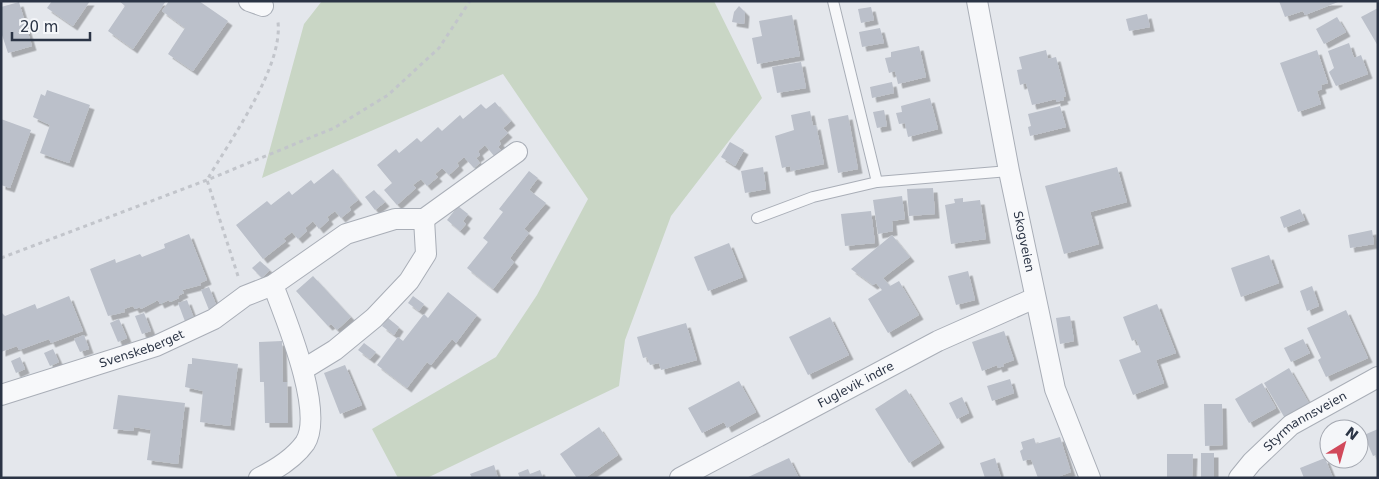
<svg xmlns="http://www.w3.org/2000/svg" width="1379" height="479" font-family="'DejaVu Sans',sans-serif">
	<defs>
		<filter id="shadow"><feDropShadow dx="4.5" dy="4.5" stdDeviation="0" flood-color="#0004"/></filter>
	</defs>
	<rect width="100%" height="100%" fill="#e4e7ec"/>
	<path fill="#c9d6c5" d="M322,1H714L762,98L671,216L625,340L619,386L427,478H398L372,429L496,357L537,295L588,199L503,74L262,178L304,24Z"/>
	<g fill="#bbc0ca" filter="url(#shadow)">
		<path d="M52,1H90L73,26L47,8Z"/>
		<path d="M119,1H166L133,49L108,31L125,6Z"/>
		<path d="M169,1H199L228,21L193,71L168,54L185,28L162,11Z"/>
		<path d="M1279,1H1338V2L1305,15L1303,11L1285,17Z"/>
		<path d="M19,2L32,46L8,53L1,32V7Z"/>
		<path d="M739,6L745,12L744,24L732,22L734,12Z"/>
		<path d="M871,7L874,20L861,23L858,9Z"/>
		<path d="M1378,8V46L1361,17Z"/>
		<path d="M1147,14L1150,27L1129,31L1126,19Z"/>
		<path d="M792,15L800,56L757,64L752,38L762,36L759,21Z"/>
		<path d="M1337,17L1346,32L1324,44L1316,29Z"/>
		<path d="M880,28L884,43L862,47L859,32Z"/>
		<path d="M1349,43L1354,58L1361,55L1368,74L1336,86L1329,72L1334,68L1328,51Z"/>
		<path d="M919,46L926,77L898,84L895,71L889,73L885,58L891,57V52Z"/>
		<path d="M1046,50L1048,59L1056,57L1066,96L1063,97L1064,100L1056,102V99L1032,105L1026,83L1020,85L1017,70L1022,69L1019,57Z"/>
		<path d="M1317,50L1328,83L1321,85L1322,89L1317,91L1321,104L1298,112L1280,63Z"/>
		<path d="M801,62L806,88L777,93L772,67Z"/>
		<path d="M892,82L894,93L872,98L870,87Z"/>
		<path d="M47,90L90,105L69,163L40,153L50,125L33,117L41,94L45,96Z"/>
		<path d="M930,98L938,129L908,137L905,123L899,124L896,113L902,112L901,106Z"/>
		<path d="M495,102L511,121L503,128L508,133L499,141L501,144L498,147L502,151L495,157L485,145L478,151L480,155L476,158L480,163L474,168L464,157L457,163L459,166L449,175L442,168L435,174L438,177L427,186L421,179L413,185L416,188L397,205L384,190L392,183L377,165L396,149L399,153L417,138L421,142L438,127L442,131L460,115L463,119L481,104L486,109Z"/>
		<path d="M1060,106L1066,127L1030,136L1028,127L1031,126L1028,114Z"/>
		<path d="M884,110L887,126L877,128L873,112Z"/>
		<path d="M810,111L813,126L816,125L824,164L791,171L790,166L782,168L775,136L794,130L791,115Z"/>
		<path d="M848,115L858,169L838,173L828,119Z"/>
		<path d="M1,119L31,130L10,188L1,185Z"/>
		<path d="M730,142L744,150L735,166L721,157Z"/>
		<path d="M763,167L766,189L745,193L741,171Z"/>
		<path d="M1117,167L1127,202L1090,212L1099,244L1064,254L1045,186Z"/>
		<path d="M333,169L358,200L349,207L351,210L341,218L335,211L327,217L329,220L319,229L313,221L305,228L307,231L298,239L292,232L283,239L286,241L263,259L236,225L267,201L271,205L289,191L292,195L311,180L314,184Z"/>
		<path d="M529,171L538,178L529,190L546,203L524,229L529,233L510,258L514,262L493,289L467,268L488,242L483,238L503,212L499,209Z"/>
		<path d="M933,188L935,214L909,216L907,189Z"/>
		<path d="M374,190L385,202L375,210L365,197Z"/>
		<path d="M902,196L905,219L892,221L893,231L878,234L873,200Z"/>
		<path d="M963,198V202L980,200L986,239L951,244L945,205L955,203L954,199Z"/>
		<path d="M458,206L468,214L463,221L466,224L460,231L447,220Z"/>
		<path d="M1300,209L1305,220L1284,228L1280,217Z"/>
		<path d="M871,211L875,243L845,246L841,214Z"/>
		<path d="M1372,230L1374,244L1350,248L1348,235Z"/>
		<path d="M189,234L207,280L200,283L201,285L182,290L184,293L178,296L179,298L170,302L169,300L160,304L158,300L141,309L140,307L135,309L133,306L124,309L125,312L108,316L90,269L115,259L116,263L140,254L142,257L165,248L164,244Z"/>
		<path d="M892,235L910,257L883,278L890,286L899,281L919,315L888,333L868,299L882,290L876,283L873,285L851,269Z"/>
		<path d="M729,243L743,277L708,291L694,257Z"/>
		<path d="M1269,255L1279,283L1241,297L1231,268Z"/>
		<path d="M260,261L270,270L262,278L252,268Z"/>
		<path d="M968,271L975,300L956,305L948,276Z"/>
		<path d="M313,276L351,317L337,330L331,324L328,326L296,291Z"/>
		<path d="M1312,286L1319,306L1307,311L1300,291Z"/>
		<path d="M209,287L217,307L209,310L201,290Z"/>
		<path d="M448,292L477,315L456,343L452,339L431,365L427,362L407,388L377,365L398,337L403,341L424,314L428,318Z"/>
		<path d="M69,296L83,331L51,343L49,339L19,350L17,346L1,352V312L5,316L35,304L37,309Z"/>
		<path d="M413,296L424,304L419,311L408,303Z"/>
		<path d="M187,300L195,321L186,324L178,303Z"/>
		<path d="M1157,304L1176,353L1156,360L1164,383L1133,395L1119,360L1141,352L1136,339L1132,341L1123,317Z"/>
		<path d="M1346,310L1368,358L1326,377L1318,360L1321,358L1307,328Z"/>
		<path d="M144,313L151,331L142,334L135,316Z"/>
		<path d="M1070,316L1074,341L1060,344L1056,318Z"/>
		<path d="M830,317L849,355L808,375L789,337Z"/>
		<path d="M388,318L399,327L394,335L382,326Z"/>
		<path d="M119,319L127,338L118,342L110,323Z"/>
		<path d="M686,323L697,360L661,370L659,363L650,365L647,357L643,358L637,337Z"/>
		<path d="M1004,331L1014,360L1003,364L1004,366L998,368L997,365L982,371L972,342Z"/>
		<path d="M84,335L89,349L80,352L74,339Z"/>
		<path d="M1303,339L1310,353L1291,362L1284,348Z"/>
		<path d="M282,341L283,382H287L288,423H265L264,382H260L259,342Z"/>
		<path d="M364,343L376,352L370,359L358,350Z"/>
		<path d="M53,349L59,362L50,366L44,353Z"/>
		<path d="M20,357L25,369L16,373L11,361Z"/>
		<path d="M192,358L238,364L230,426L200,422L203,391L185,387L188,364H192Z"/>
		<path d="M345,365L362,405L340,414L324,373Z"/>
		<path d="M1289,368L1310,405L1286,420L1264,383Z"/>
		<path d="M1010,379L1014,393L992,401L987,386Z"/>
		<path d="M739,381L756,412L727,428L724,422L702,433L688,408Z"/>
		<path d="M1262,383L1276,408L1249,423L1235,399Z"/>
		<path d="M906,389L940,443L909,463L875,409Z"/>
		<path d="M118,395L185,403L178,464L147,460L151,430L134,427L133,431L113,429Z"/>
		<path d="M962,397L969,413L957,419L949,403Z"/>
		<path d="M1204,404H1222L1223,445L1205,446Z"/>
		<path d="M599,427L618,455L585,478H577L560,454Z"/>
		<path d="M1378,429V460L1376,455L1373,456L1364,435Z"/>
		<path d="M1060,437L1071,472L1055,478H1038L1031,459L1023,461L1020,451L1023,449L1021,442L1034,438L1036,444Z"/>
		<rect x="1201" y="453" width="13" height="25"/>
		<path d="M1167,454H1193L1192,478H1167Z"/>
		<path d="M789,458L799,478H746Z"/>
		<path d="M995,458L1001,478H985L980,463Z"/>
		<path d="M1325,458L1333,478H1304L1300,468Z"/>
		<path d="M494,465L498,478H472L470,474Z"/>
		<path d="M528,469L530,474L540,470L543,478H520L518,473Z"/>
	</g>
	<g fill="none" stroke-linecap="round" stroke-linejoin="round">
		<g stroke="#a9aeb7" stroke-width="12">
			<g id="lane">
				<path d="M833,1L877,182"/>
				<path d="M757,218L813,197L877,182L1009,171"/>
			</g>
		</g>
		<g stroke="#a9aeb7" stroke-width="22">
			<g id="street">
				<path d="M249,1L263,6"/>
				<path id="s1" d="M977,1L1009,171L1055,389L1090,478"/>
				<path d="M304,369L335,350L374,318L409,281L426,254L424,219"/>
				<path id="s2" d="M1,395L156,346L214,319L245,296L273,285L346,234L395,219H424L517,152"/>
				<path d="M259,478C275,470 295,457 305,443C325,412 285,317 273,285"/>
				<path id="s3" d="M680,478L938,341L1035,298"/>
				<path id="s4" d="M1239,478L1252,462L1291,425L1378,377"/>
			</g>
		</g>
		<g stroke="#c2c5cb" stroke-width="3" stroke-dasharray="4 4" stroke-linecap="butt">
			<path d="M1,258L207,180L334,128L388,95L439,48L470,1"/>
			<path d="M238,276L207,180C230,140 283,68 278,22"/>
		</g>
		<use href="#lane" stroke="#f7f8fa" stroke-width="10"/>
		<use href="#street" stroke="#f7f8fa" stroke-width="20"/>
	</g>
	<g text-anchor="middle" stroke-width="4" stroke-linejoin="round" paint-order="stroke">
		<g font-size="12" fill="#2b3445" stroke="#f4f6f9">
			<text dy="4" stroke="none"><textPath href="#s1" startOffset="245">Skogveien</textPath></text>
			<text dy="4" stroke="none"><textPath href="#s2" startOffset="148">Svenskeberget</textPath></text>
			<text dy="4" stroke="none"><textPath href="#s3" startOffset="199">Fuglevik indre</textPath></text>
			<text dy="4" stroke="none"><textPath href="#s4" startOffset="88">Styrmannsveien</textPath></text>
		</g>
	</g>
	<rect width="1379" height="479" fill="none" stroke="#2b3445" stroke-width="5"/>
	<g transform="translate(1344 444) rotate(37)"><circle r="24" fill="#f4f6f9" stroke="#a4a8b1"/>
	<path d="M0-4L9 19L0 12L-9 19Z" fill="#d1495b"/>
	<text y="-8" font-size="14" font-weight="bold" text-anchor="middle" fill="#2b3445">N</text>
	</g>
	<path d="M12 32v8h78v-8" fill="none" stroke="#2b3445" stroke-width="2.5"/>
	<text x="20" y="32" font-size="15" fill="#2b3445" stroke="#f4f6f9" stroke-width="4" paint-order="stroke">20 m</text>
</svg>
